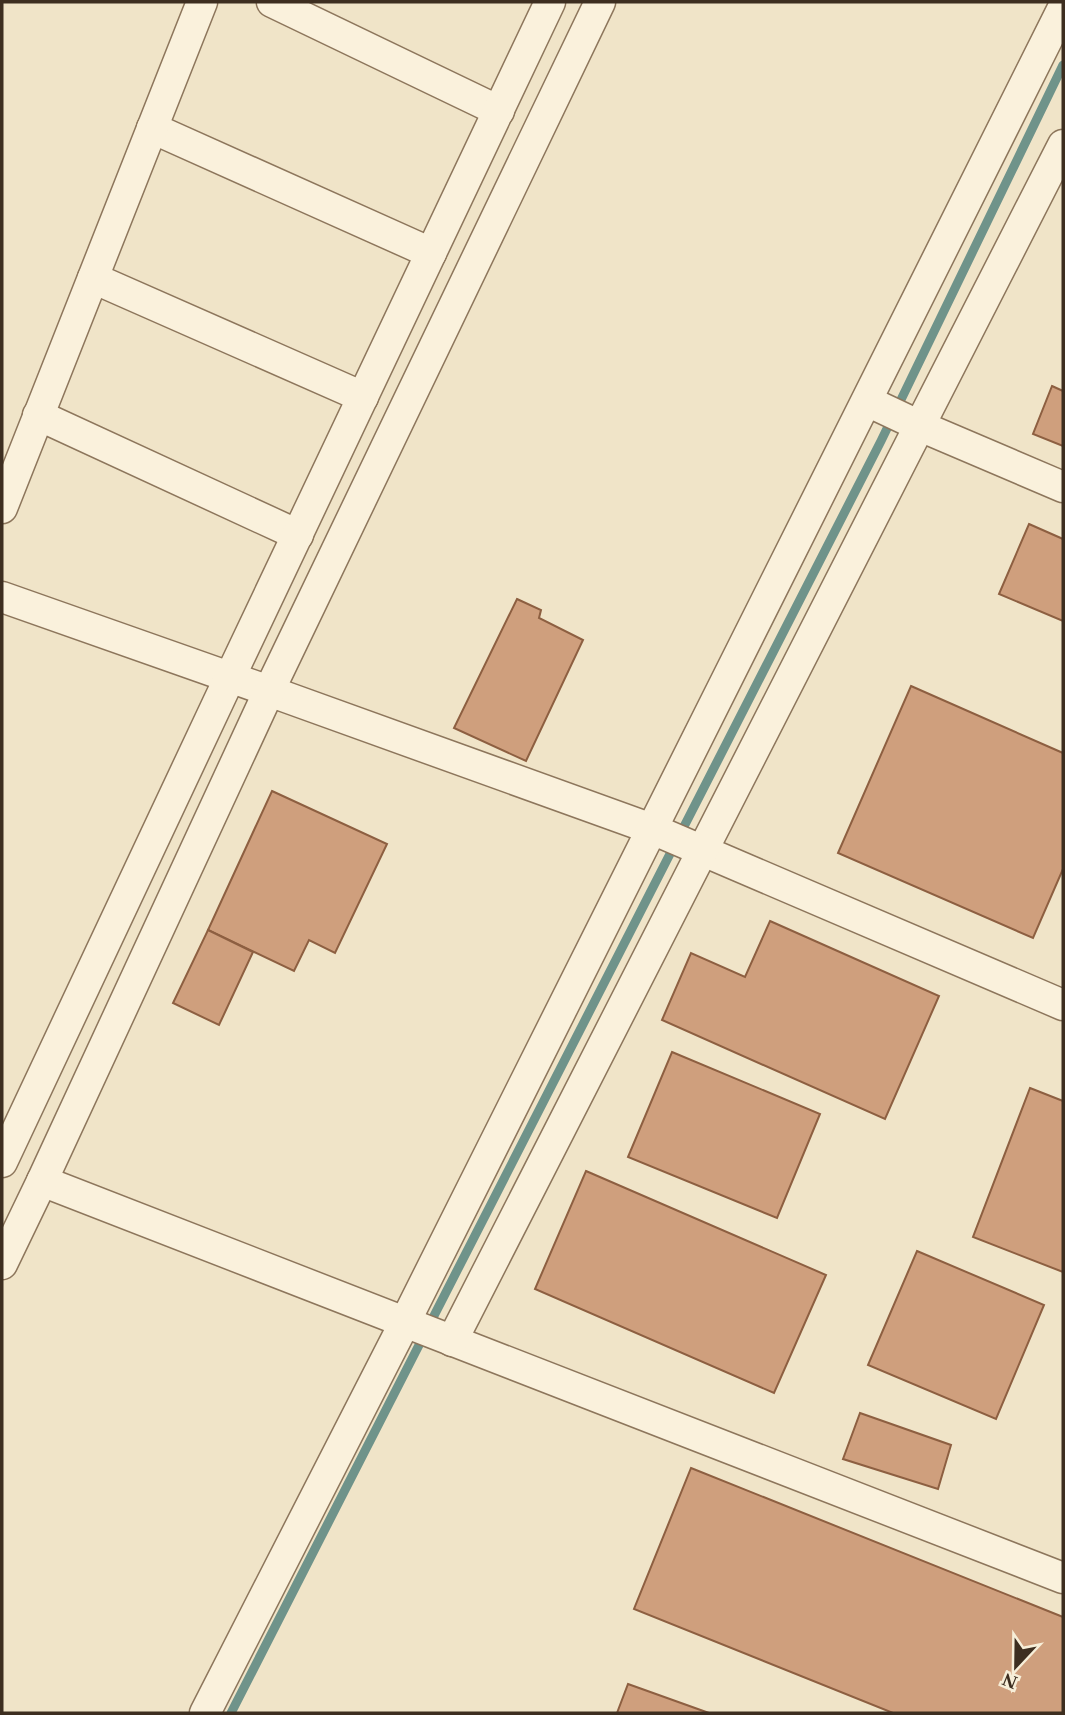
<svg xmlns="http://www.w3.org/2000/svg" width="1065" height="1715" font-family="'Times New Roman',serif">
	<rect width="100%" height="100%" fill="#f0e4c8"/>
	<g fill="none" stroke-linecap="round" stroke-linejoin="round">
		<path stroke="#6f938a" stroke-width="9" d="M231,1713L881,441L1063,65"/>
	</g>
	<g fill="#cf9f7d" stroke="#8d5f41" stroke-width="2">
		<path d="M1052,386L1063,391V446L1033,434Z"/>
		<path d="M1029,524L1063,539V621L999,594Z"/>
		<path d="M517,599L541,610L539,618L583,640L526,761L454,728Z"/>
		<path d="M911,686L1063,753V869L1033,938L838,853Z"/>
		<path d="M272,791L387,844L335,953L309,940L294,971L208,930Z"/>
		<path d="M770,921L939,996L885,1119L662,1020L691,953L745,977Z"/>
		<path d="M208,930L253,952L219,1025L173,1003Z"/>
		<path d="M672,1052L820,1114L777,1218L628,1157Z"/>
		<path d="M1030,1088L1063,1101V1272L973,1237Z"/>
		<path d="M586,1171L826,1275L774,1393L535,1289Z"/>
		<path d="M917,1251L1044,1305L996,1419L868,1365Z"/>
		<path d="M860,1413L951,1445L938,1489L843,1459Z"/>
		<path d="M691,1468L1063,1617V1713H893L634,1609Z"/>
		<path d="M628,1684L709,1713H617Z"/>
	</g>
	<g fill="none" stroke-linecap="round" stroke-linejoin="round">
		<g stroke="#8d765c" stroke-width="33">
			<g id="minor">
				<path d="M272,2L499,111"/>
				<path d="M152,128L431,253"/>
				<path d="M93,278L363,397"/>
				<path d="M867,401L920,426L1063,487"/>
				<path d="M38,415L298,535"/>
				<path d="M2,508L202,2"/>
				<path d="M2,597L269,691L652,829L1063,1005"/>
				<path d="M2,1162L230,677L550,2"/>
				<path d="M42,1181L1063,1578"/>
				<path d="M2,1264L42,1181L269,691L600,2"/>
				<path d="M452,1341L1063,145"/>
				<path d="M205,1713L405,1322L1063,8"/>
			</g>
		</g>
		<use href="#minor" stroke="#faf1dc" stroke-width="30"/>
	</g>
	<rect width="1065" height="1715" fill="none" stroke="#3d2e20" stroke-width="7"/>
	<g transform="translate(1016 1666) rotate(202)" stroke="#f7eed8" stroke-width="5" paint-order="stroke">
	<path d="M0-5L12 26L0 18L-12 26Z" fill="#3d2e20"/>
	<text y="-10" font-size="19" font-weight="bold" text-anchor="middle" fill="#3d2e20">N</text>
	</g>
</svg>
